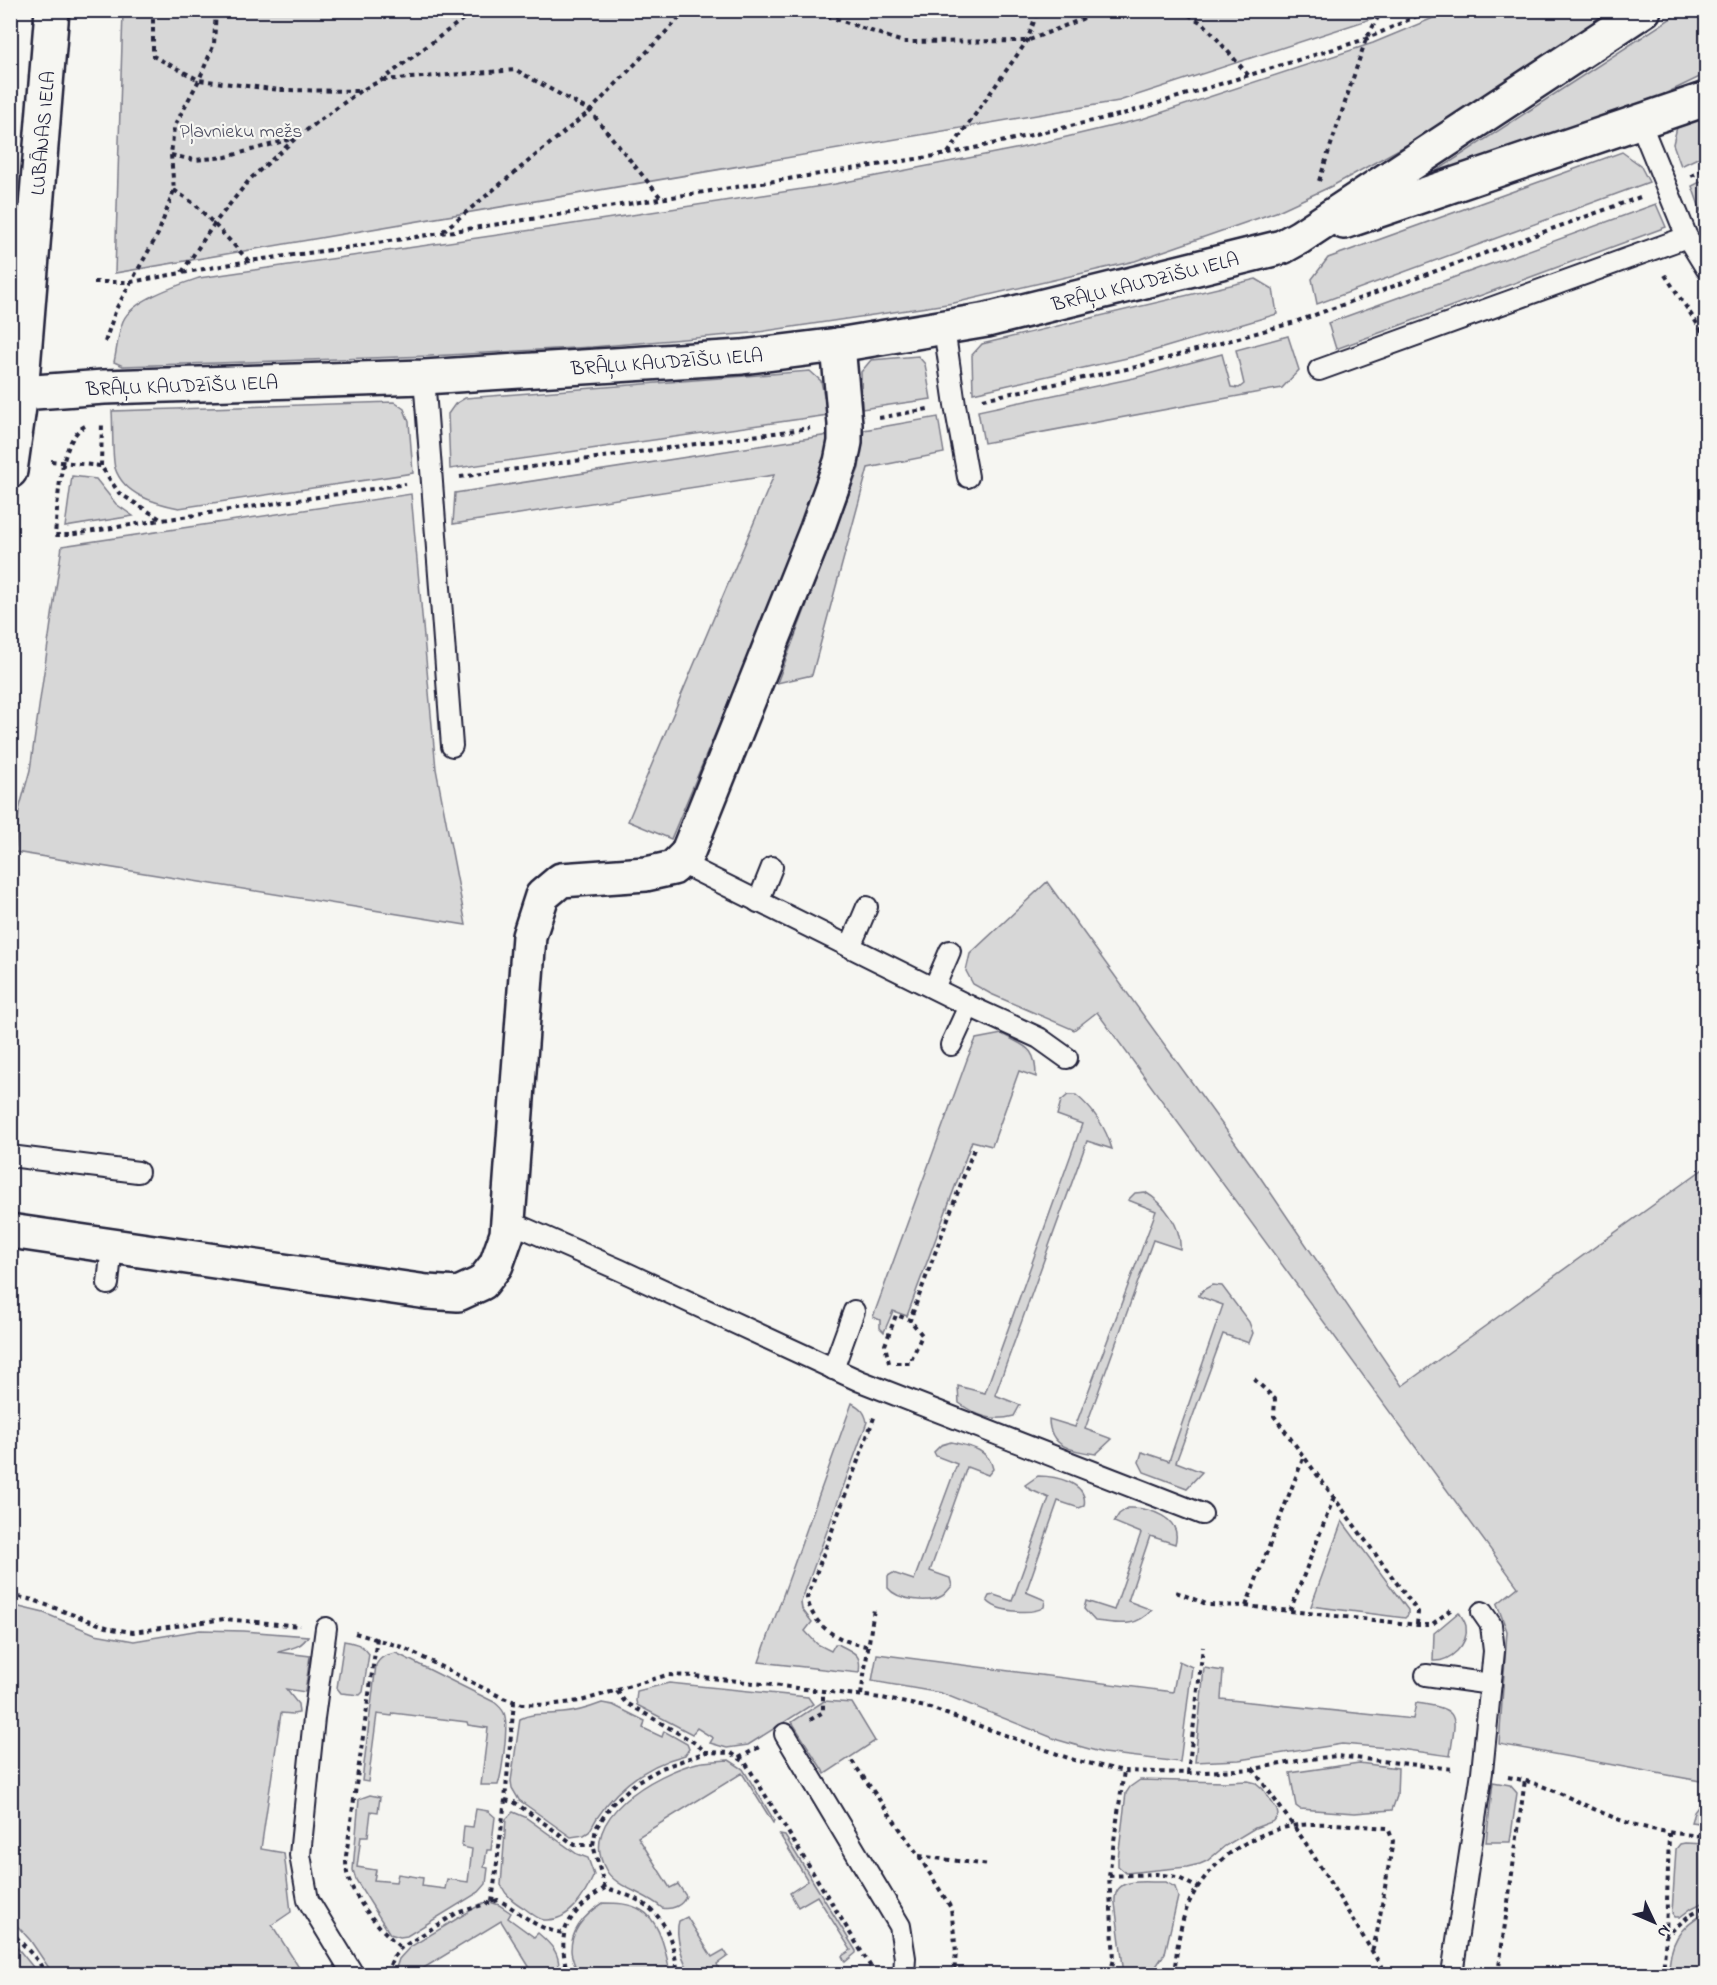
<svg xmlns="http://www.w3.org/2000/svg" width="1717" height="1985" font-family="'Indie Flower',sans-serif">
	<rect width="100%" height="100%" fill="#f6f6f2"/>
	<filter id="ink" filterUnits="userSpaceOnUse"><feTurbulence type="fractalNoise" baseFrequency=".0167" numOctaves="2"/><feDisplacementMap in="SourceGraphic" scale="12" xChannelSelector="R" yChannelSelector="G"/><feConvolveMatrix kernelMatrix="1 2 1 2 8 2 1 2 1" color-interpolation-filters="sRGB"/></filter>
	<g filter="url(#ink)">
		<g fill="#d7d7d7" stroke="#7c7c89" stroke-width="1.5">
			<path d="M11,10L16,11L11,65L10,11Z"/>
			<path d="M123,11V10L1395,11L1119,101L115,273Z"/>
			<path d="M1450,11H1617L1441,126L1334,185L1276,212L1135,261L954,303L752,333L592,347L430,356L123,366L114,362C117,349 118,333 123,321C132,300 178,285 199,278L553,227L835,184L1020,148L1142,119L1373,43Z"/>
			<path d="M1682,11H1706V74L1652,100L1395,198Z"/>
			<path d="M1706,116V154L1681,166L1673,144L1677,127Z"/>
			<path d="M1622,152L1640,165L1649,182L1317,304L1312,279L1328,258Z"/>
			<path d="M1706,179V225L1692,186Z"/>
			<path d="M1656,204L1666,227L1336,349L1328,323Z"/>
			<path d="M1256,279L1273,289L1277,314L1136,356L973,393L972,355L982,344Z"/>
			<path d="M1288,336L1299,370L1282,388L984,443L978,411L1134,378L1222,354L1231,387L1239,388L1244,384L1236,350Z"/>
			<path d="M918,356L925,364L931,399L862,409L861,372L871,360Z"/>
			<path d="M810,371L821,381L828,415L450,469L448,414L455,404L465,398Z"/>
			<path d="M394,402L404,409L409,422L413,473L179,508C154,503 124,495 115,468C112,457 113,424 112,411Z"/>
			<path d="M938,417L944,453L868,468L812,675L777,683L859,468L864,430Z"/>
			<path d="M829,435L828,457L819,486L671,839L628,821L774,475L453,524L455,493Z"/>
			<path d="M72,476L96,479L116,504L133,516L65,527Z"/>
			<path d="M411,494L436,769L466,925L15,852L19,810L30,770L62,546Z"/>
			<path d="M1047,882L1258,1174L1402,1386L1706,1167V1782L1499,1744L1507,1631L1497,1604L1518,1587L1097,1012L1074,1030L991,994L973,984L966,971L970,954Z"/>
			<path d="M1002,1034C1025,1047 1036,1046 1036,1077L1019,1071L992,1146L972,1141L907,1316L893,1311L884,1332L880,1328V1320L873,1317L968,1057L976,1039Z"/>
			<path d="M1068,1095H1076C1093,1109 1106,1128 1112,1149L1087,1141L995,1395L1020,1405L1014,1416C992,1422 977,1416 959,1403L958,1386L985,1393L1082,1124L1057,1115L1061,1101Z"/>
			<path d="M1145,1192C1164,1203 1182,1227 1180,1249L1153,1240L1085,1429L1112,1439L1096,1454C1072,1451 1049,1447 1049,1419L1075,1427L1156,1211L1128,1200L1135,1193Z"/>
			<path d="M1212,1285L1222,1286L1249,1322L1253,1333L1249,1343L1223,1334L1176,1462L1202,1472L1187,1488L1144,1472L1139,1462L1142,1452L1169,1461L1223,1305L1198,1296L1203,1290Z"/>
			<path d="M852,1403C861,1408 865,1412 867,1422L801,1602L802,1609L812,1622L805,1631L817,1644L831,1651L835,1644H838C854,1653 862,1653 859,1673L759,1662Z"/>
			<path d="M951,1442C969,1446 989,1449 993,1469L988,1475L967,1467L930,1571L950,1578L952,1586C949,1589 946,1594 942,1596C929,1604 897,1600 888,1588V1576L893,1573L914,1580L957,1464L936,1456L934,1452L941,1445Z"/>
			<path d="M1038,1476C1054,1476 1089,1482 1084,1506L1079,1508L1058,1501L1026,1592L1045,1600L1044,1607C1032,1615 995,1612 987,1600L989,1596L994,1595L1012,1601L1049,1498L1029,1489L1025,1485Z"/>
			<path d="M1128,1508C1149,1507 1183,1518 1175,1544L1150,1536L1128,1601L1152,1610C1134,1629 1119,1623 1095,1621L1084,1609L1086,1601L1114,1610L1141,1533L1114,1522L1119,1514Z"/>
			<path d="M1342,1521L1408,1610V1615L1405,1618L1311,1606Z"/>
			<path d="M11,1605L44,1613L95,1634L134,1641L200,1630L244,1631L308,1636C301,1648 291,1648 278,1652L310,1656L305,1692L286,1689L298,1704L299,1713L293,1714L281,1713L261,1849L284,1853L291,1912L272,1925L303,1974H53L30,1940L11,1919Z"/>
			<path d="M1459,1612C1461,1616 1465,1621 1466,1626C1469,1645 1450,1662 1433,1661L1434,1633Z"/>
			<path d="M344,1641C355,1643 362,1644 369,1654L363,1692L360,1695L341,1693L337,1688Z"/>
			<path d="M396,1653L494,1702C498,1705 502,1709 504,1713C509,1724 502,1773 498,1785H481L488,1728L468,1725L467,1722L393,1713L392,1716L377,1714L368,1782L362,1781L376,1665C381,1656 386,1655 396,1653Z"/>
			<path d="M877,1654L1173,1692L1179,1661L1192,1667L1180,1762L1103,1753L1058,1740L941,1693L872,1681Z"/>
			<path d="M1204,1668L1223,1671L1221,1699L1413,1719L1416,1703C1462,1709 1456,1715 1450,1756L1400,1749L1342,1744L1239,1760L1195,1762Z"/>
			<path d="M669,1683L808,1697L813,1704L748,1745L727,1748L710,1743L713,1738L697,1728L692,1734L637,1705L636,1701L637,1691Z"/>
			<path d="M824,1701L852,1703L875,1741L825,1774L792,1722Z"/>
			<path d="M602,1703L613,1705L645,1721L643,1728L662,1737L664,1731L687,1744L689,1749L685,1755C642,1766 608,1794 589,1832L584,1835L571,1837L519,1800L512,1788L511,1781L520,1719C533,1712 548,1715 563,1713C577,1712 589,1708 602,1703Z"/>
			<path d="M729,1760L743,1769L774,1820L773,1823L742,1773L638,1837L670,1888L678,1884L686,1896C682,1906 672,1910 662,1908C646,1893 616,1888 606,1870C576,1818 656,1773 697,1763C707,1761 718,1761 729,1760Z"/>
			<path d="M1359,1763L1398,1768L1397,1796L1392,1810L1355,1813L1300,1809L1296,1806L1290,1773Z"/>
			<path d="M1140,1780L1225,1782L1248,1781L1256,1783L1263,1789L1277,1810L1278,1815L1274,1821L1255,1828L1225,1846L1207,1861L1200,1864L1187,1867L1126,1873L1118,1866V1859L1126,1793L1130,1787Z"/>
			<path d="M1493,1782L1510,1785L1517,1793L1510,1842H1486Z"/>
			<path d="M370,1795L380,1797L378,1812L371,1811L368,1836H361L357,1867L376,1870L374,1880L396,1882L398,1874L423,1878L422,1886L445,1889L447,1879L468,1882L472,1849L462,1847L464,1826L473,1827L476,1809L488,1811L495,1817L491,1850H487L484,1867L488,1868L486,1884L479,1892L407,1936L400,1937L390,1934L356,1880L353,1870L359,1799Z"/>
			<path d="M1706,1796V1824L1691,1822L1694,1812Z"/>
			<path d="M513,1812L525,1817L577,1854L588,1858L594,1875C585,1895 570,1922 544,1920C537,1919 530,1912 524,1908C514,1902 506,1896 501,1885L506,1819Z"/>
			<path d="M780,1835L785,1836L856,1951V1953L845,1962L842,1956L851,1950L817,1896L798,1907L790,1893L808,1881Z"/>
			<path d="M1685,1843L1706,1844V1901L1692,1908L1680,1917H1675L1672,1913L1676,1849L1680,1844Z"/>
			<path d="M1165,1882L1175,1887L1178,1897L1165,1953L1151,1974H1124L1115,1903C1113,1875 1145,1883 1165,1882Z"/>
			<path d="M490,1902L499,1905L511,1913L508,1918L534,1937L538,1933C552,1945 562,1955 558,1974H532L533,1973L501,1921L414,1974H394L399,1959L410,1947L483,1903Z"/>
			<path d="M603,1903C616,1903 629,1903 641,1910C660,1920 667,1955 670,1974H578C576,1967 571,1958 571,1950C571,1929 586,1914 603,1903Z"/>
			<path d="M1706,1912V1974H1669C1669,1944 1679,1926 1706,1912Z"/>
			<path d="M687,1917L712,1957L724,1950L728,1956L717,1964L719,1969L711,1974H693C682,1966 675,1933 679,1921Z"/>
			<path d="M11,1940L37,1972L38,1974H11Z"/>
		</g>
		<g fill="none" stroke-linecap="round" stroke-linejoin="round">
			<g stroke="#22223b" stroke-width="24">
				<g id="lane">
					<path d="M1640,122L1687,237"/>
					<path d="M944,328L955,405L968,477"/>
					<path d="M1319,370L1687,237L1706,268"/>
					<path d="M424,377L452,746"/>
					<path d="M679,862L969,1006L1039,1038L1067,1058"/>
					<path d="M758,902L772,867"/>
					<path d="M850,947L867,907"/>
					<path d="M934,988L950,951"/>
					<path d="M951,1045L969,1006"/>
					<path d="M10,1156L138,1172"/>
					<path d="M508,1221L620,1270L860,1381L1202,1514"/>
					<path d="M108,1284L112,1245"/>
					<path d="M833,1369L854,1311"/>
					<path d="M326,1628L314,1718L300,1855L308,1900L353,1974"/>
					<path d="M1426,1675L1491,1684"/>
					<path d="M785,1734L900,1926L905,1958L904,1974"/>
					<path d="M1452,1974L1482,1772L1494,1651L1491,1625L1482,1612"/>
				</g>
			</g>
			<g stroke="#22223b" stroke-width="38">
				<path id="street" d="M10,1231L427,1292L458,1294L482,1283L496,1265L507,1234L529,936L542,896L561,880L646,874L673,868L687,854L817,529L841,462L845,442V424L838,345"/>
			</g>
			<g stroke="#22223b" stroke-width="38">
				<g id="secondary">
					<path d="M1344,222L1706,99"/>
					<path d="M21,393L104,387L424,377L742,357L838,345L987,320L1282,247L1300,237L1644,10"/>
				</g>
			</g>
			<g stroke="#22223b" stroke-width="38">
				<path id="primary" d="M10,471L21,393L52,10"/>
			</g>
			<g stroke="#22223b" stroke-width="4" stroke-dasharray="4.5 4.5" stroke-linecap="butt">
				<path d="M153,10V56L199,80L280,90L359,91"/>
				<path d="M810,10L903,42L1027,41L1082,19L1093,10"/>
				<path d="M1181,10L1205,25L1249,76"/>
				<path d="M383,80L516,70L590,111L661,198"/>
				<path d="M948,153L1027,41L1038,10"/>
				<path d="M171,155L194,160L226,157L295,138"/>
				<path d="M1691,176L1706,169"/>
				<path d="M1319,181L1366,39L1382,10"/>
				<path d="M174,190L196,205L249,261"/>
				<path d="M443,231L590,111L687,10"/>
				<path d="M182,272L214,224L250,179L296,138L360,91L382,80L475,10"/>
				<path d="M1665,275L1706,337"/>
				<path d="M94,282H131L249,261L345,248L948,154L1123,114L1366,39L1430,10"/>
				<path d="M105,342L116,309L158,234L174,190L171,155L174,127L199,80L214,44L216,10"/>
				<path d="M983,399L1136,367L1295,322L1640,197"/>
				<path d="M879,418L928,409"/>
				<path d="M85,426C58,440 58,506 55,535H69L161,520"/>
				<path d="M51,461L101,466L119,493L162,520L406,484"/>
				<path d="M101,466L102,422"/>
				<path d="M460,477L810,428"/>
				<path d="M889,1363L885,1345L896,1315L910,1320L975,1146"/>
				<path d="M896,1363H910L922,1335L910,1320"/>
				<path d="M1254,1379L1275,1399L1274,1416L1418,1612L1417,1625"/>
				<path d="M1176,1592L1209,1605L1246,1606L1417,1625H1431L1453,1608"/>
				<path d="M10,1595L33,1600L112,1629L133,1632L224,1619L300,1626"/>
				<path d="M1246,1606L1304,1456"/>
				<path d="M1290,1611L1334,1497"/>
				<path d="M355,1633L402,1647L503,1698L522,1704L547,1705L581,1701L667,1675L695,1676L882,1698L930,1708L1074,1760L1124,1771L1188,1773L1253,1769L1309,1759L1336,1756L1453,1769"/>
				<path d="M377,1638L346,1856C346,1864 346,1873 349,1880C359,1907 381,1929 401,1948"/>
				<path d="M867,1646C839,1642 813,1627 807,1598L875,1415"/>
				<path d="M617,1691L625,1702L695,1743L706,1752"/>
				<path d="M861,1695L874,1609"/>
				<path d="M810,1720L823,1712V1692"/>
				<path d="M739,1758L761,1746"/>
				<path d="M852,1761L919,1856L951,1908L956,1952L954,1974"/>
				<path d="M1253,1769L1307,1845L1386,1974"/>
				<path d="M1188,1773L1203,1647"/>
				<path d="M1508,1777C1544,1783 1570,1799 1603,1813C1636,1828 1670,1834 1706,1836"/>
				<path d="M505,1800L514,1802L575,1845H593"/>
				<path d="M919,1856L989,1865"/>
				<path d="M1109,1876L1156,1874L1177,1877L1198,1888"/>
				<path d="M605,1888L593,1845L596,1828L612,1804L638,1781L662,1768L706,1752L731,1753L745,1762L874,1972"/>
				<path d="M492,1902L505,1800L514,1702"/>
				<path d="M10,1930L38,1961L46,1974"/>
				<path d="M1666,1936L1669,1833"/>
				<path d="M387,1974L393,1957L401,1948L457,1913L498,1900C524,1913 533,1929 564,1933"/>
				<path d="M567,1974C565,1962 562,1948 564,1935C566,1918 590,1897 605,1888C656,1901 671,1923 678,1974"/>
				<path d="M1110,1974L1114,1959L1109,1876L1124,1771"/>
				<path d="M1174,1974C1177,1951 1179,1925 1189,1903C1207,1863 1250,1833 1292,1826C1323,1821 1357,1826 1388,1828L1393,1841L1377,1933L1372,1951"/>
				<path d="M1498,1974L1525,1780"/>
				<path d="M1663,1974L1666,1936L1691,1914L1706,1906"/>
			</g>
			<use href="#lane" stroke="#f6f6f2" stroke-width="20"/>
			<use href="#street" stroke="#f6f6f2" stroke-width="33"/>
			<use href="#secondary" stroke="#f6f6f2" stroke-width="33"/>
			<use href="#primary" stroke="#f6f6f2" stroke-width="33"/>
		</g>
	</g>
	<g text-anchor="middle" stroke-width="4.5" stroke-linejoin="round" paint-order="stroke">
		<g font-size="20" fill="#4f4f62" stroke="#f6f6f2">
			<text x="241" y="137">Pļavnieku mežs</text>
		</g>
		<g font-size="20" fill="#22223b" stroke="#f6f6f2">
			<text transform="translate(42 133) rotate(-85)" y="7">LUBĀNAS IELA</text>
			<text transform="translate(1145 281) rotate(-14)" y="7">BRĀĻU KAUDZĪŠU IELA</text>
			<text transform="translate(667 361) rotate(-4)" y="7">BRĀĻU KAUDZĪŠU IELA</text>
			<text transform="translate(182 385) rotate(-2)" y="7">BRĀĻU KAUDZĪŠU IELA</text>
		</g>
	</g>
	<rect width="1717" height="1985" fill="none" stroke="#f6f6f2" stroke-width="36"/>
	<rect x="18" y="18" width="1681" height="1949" fill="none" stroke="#22223b" stroke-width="2" filter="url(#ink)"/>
	<g transform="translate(1654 1922) rotate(134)" stroke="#f6f6f2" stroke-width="4.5" paint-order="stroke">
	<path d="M0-4.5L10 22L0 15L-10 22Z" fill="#22223b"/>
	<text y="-9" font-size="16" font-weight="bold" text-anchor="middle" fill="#22223b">N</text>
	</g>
</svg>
